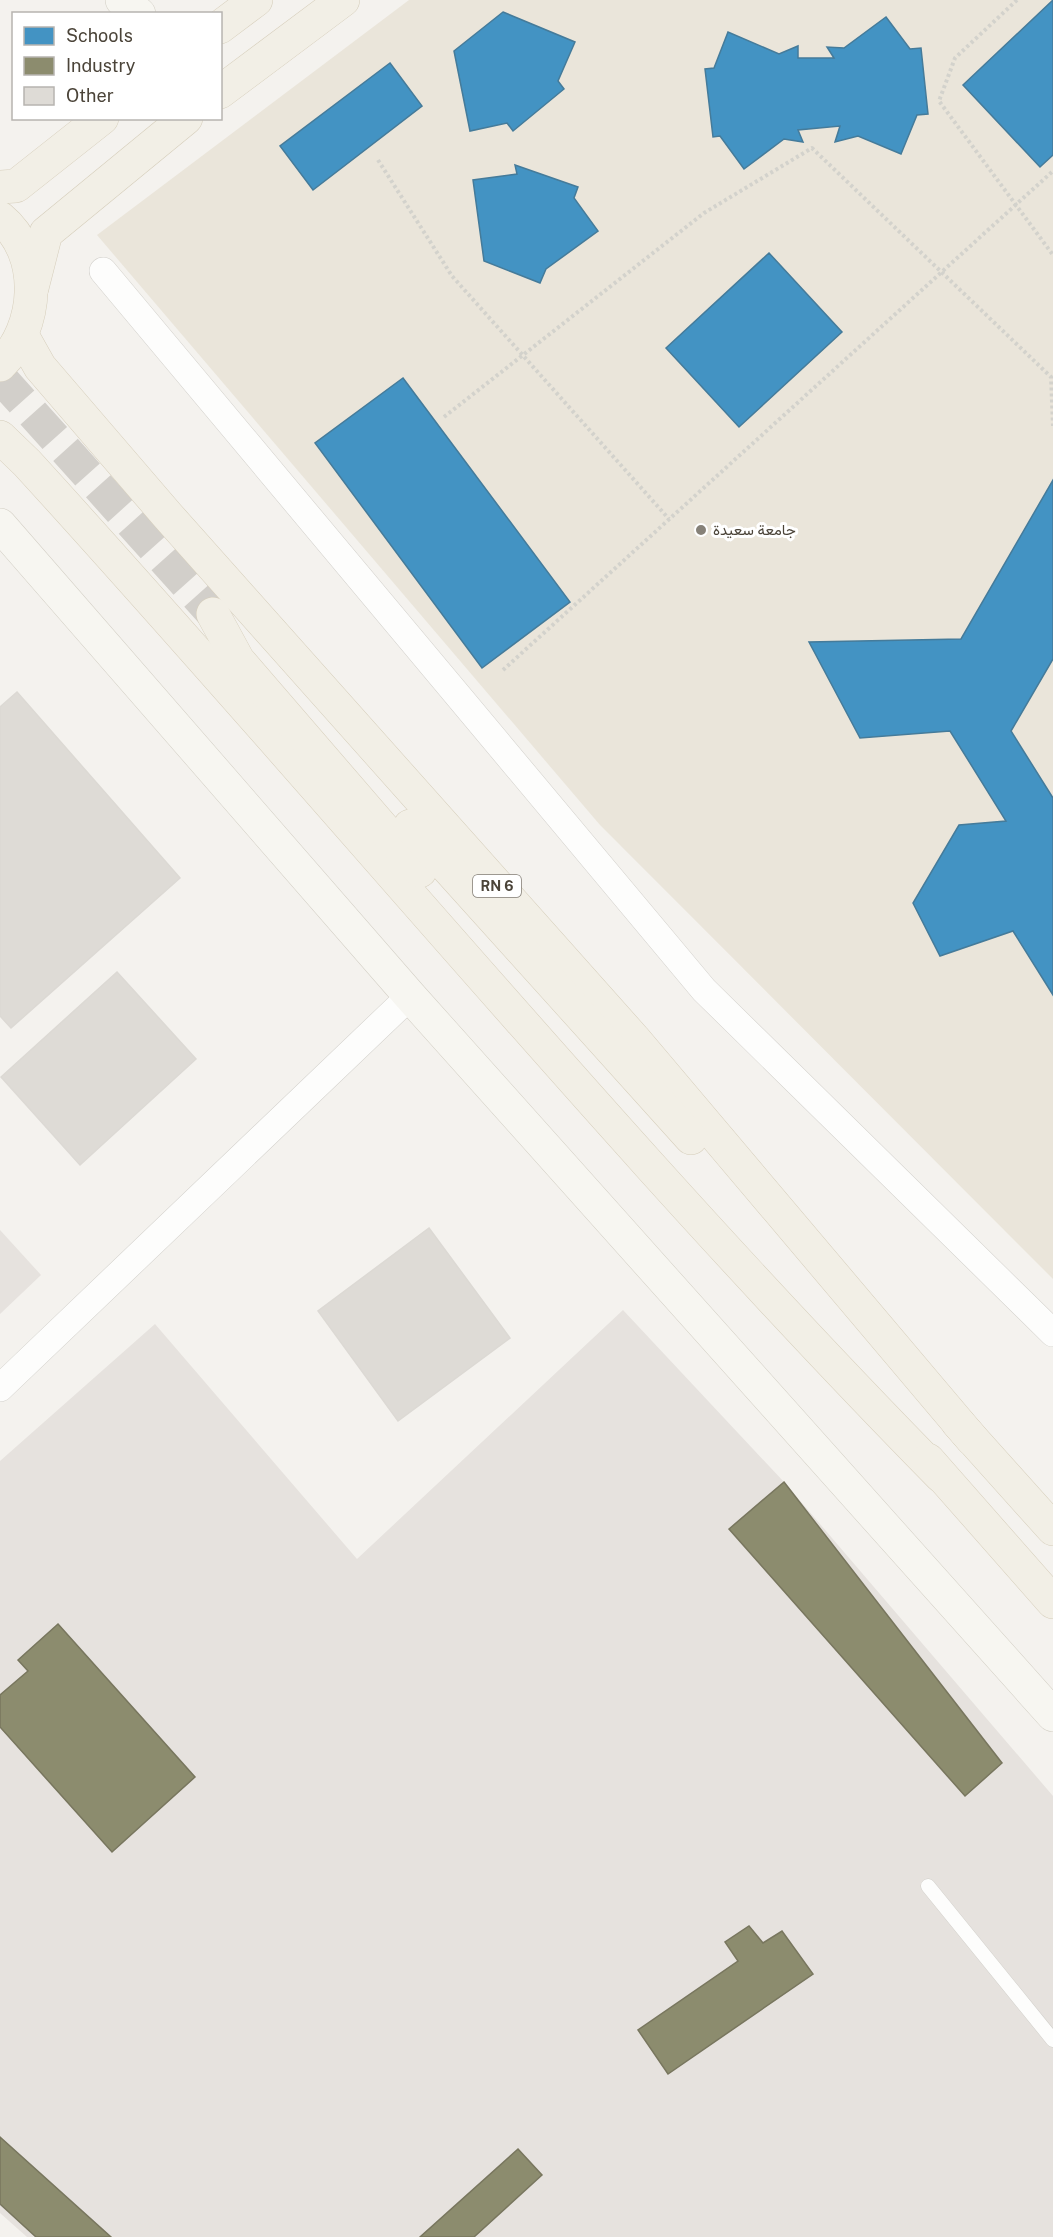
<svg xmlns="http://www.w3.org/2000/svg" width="1053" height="2237" font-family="'Public Sans',Vazirmatn,sans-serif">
	<rect width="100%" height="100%" fill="#f4f2ee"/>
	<g fill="#e6e2de">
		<path d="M0,1230L41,1275L0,1314Z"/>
		<path d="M623,1310L784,1482L1053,1796V2237H27L0,2213V1461L155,1324L357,1559Z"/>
	</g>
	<path fill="#eae5da" d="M409,0H1053V1279L600,825L97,235Z"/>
	<g fill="#4393c3" stroke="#457b9a" stroke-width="1.5">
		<path d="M1053,0V155L1040,167L963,85Z"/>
		<path d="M503,12L575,42L558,81L564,89L513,131L507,123L470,131L454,51Z"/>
		<path d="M886,17L910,49L921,48L928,114L917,115L901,154L858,136L835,142L840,126L798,130L803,142L784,139L744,169L720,136L713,137L705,69L714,68L728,32L779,54L798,46V58H834L827,47L844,48Z"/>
		<path d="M390,63L422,106L313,190L280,146Z"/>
		<path d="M515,165L578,187L574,198L598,231L546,269L540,283L484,261L473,180L517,174Z"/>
		<path d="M769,253L842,332L739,427L666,348Z"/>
		<path d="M403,378L570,602L482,668L315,443Z"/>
		<path d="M1053,480V659L1011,731L1053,798V995L1013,931L940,956L913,903L959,825L1006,821L950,731L860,738L809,642L961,639Z"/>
	</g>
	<g fill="#8c8c6e" stroke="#78765e" stroke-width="1.5">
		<path d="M784,1482L1002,1763L965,1796L729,1529Z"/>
		<path d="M58,1624L195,1777L112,1852L0,1727V1695L28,1671L18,1660Z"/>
		<path d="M749,1926L763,1943L782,1931L813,1974L668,2074L638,2030L738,1961L725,1942Z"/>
		<path d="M0,2137L111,2237H36L0,2204Z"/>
		<path d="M518,2149L542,2175L474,2237H420Z"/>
	</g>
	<g fill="#dedbd6" stroke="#dcd9d4" stroke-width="1.5">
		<path d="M17,692L180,878L11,1028L0,1016V707Z"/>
		<path d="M117,972L196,1059L80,1165L1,1077Z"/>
		<path d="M429,1228L510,1338L398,1421L318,1311Z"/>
	</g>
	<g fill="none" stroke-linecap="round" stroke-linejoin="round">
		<path stroke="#d2cfca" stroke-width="33" stroke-dasharray="33 16" stroke-linecap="butt" d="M0,377L213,614"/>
		<g stroke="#d2d0cb" stroke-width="15">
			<path id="lane" d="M928,1886L1053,2040"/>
		</g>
		<g stroke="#d2d0cb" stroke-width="28">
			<g id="street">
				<path d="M103,271L704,990L1053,1333"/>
				<path d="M0,1388L410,996"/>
			</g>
		</g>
		<g stroke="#d3cfc5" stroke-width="34">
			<g id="secondary">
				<path d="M122,0L139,14"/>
				<path d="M0,525L410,996L1053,1715"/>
			</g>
		</g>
		<g stroke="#d6cebb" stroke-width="34">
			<g id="primary">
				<path d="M220,27L256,0"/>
				<path d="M220,92L343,0"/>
				<path d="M0,187L16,186L102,118"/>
				<path d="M0,218C44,254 39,328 0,365"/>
				<path d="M32,288L46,233L186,118"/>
				<path d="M22,335L40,367L168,516L634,1039L972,1439"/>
				<path d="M0,437L27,463C334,799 622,1152 941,1476"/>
				<path d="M213,614L238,660L420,871"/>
				<path d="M410,826L691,1138"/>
				<path d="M958,1423L1053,1529"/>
				<path d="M928,1460L1053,1602"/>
			</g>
		</g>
		<g stroke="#d3d2cc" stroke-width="4" stroke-dasharray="3 3" stroke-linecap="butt">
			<path d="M1017,0L955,58L939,101L1053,255"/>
			<path d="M378,160L452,276L669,519"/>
			<path d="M444,417L704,213L812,148L1051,377L1053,426"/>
			<path d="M503,670L1053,171"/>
		</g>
		<use href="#lane" stroke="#fdfdfc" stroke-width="14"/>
		<use href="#street" stroke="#fdfdfc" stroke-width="27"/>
		<use href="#secondary" stroke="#f7f6f1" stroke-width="33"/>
		<use href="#primary" stroke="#f2efe6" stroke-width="33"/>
	</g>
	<circle fill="#868178" stroke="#fff" stroke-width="2" cx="701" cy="530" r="6"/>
	<g text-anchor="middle" stroke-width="6" stroke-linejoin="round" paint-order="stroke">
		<rect fill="#fff" stroke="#817c74" stroke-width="1.5" x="473" y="875" width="48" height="22" rx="4.5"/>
		<g font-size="14" font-weight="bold" fill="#4b4439">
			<text x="497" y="891">RN 6</text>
		</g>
		<g font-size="15" fill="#4b4439" stroke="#fff" text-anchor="start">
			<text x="713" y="535">جامعة سعيدة</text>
		</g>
	</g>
	<rect x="12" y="12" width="210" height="108" fill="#ffffff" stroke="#b7b4b0" stroke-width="1.5"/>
	<rect x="24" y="27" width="30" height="18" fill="#4393c3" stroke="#b7b4b0" stroke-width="1.5"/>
	<text x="66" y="42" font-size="18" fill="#4b4439">Schools</text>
	<rect x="24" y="57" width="30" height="18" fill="#8c8c6e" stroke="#b7b4b0" stroke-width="1.5"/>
	<text x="66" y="72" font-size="18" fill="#4b4439">Industry</text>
	<rect x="24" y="87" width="30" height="18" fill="#dedbd6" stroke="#b7b4b0" stroke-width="1.5"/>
	<text x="66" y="102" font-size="18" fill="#4b4439">Other</text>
</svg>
